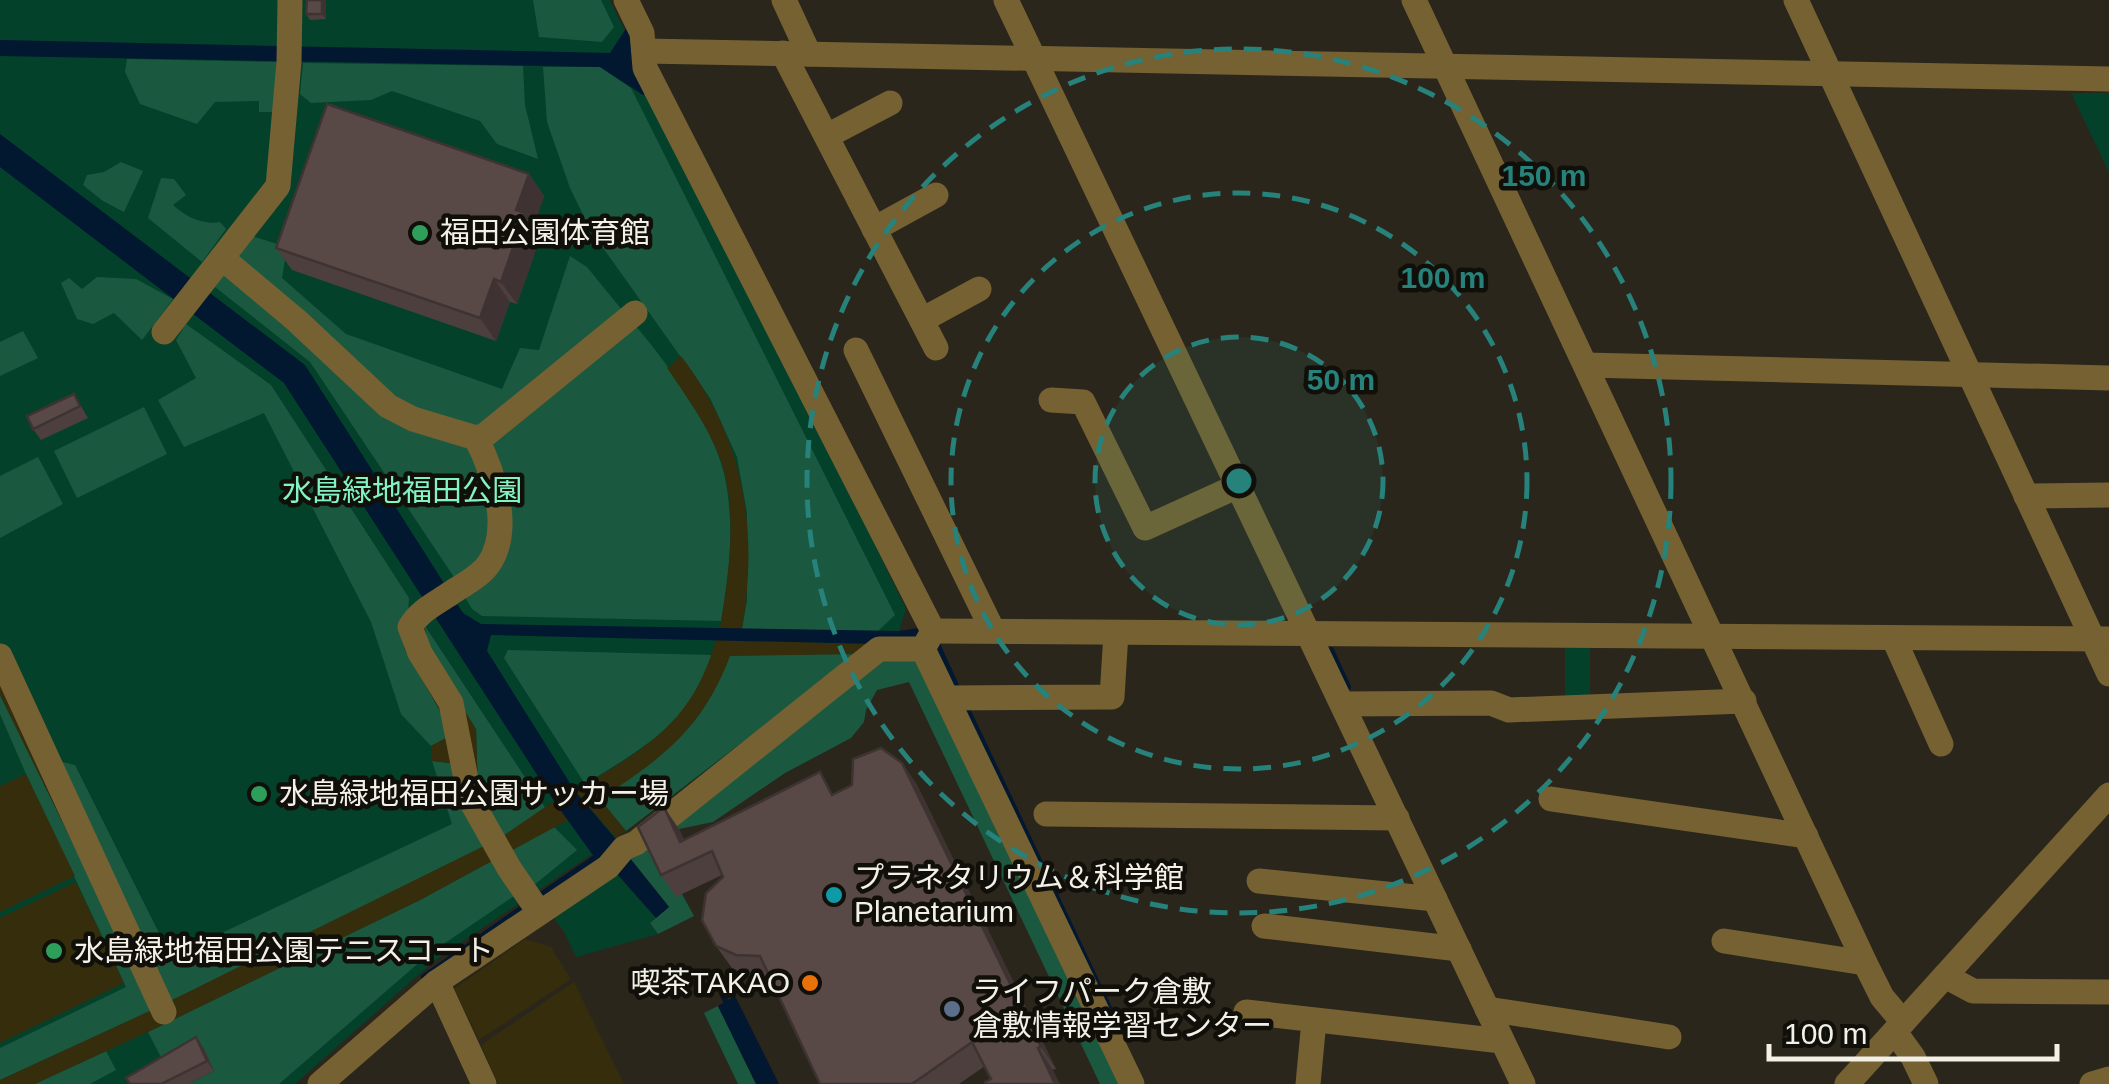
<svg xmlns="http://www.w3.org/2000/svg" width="2109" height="1084" font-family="Helvetica,'Noto Sans JP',sans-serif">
	<rect width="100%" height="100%" fill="#2b261b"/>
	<g fill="#04412b">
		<path d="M0,0H610L906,609L899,631L848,663L626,831L434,961L295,1084H0Z"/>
		<path d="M2071,93H2109V172Z"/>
		<rect x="1565" y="648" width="25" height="50"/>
		<path d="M611,867L656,918L650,923L658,934L576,957L564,932L550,912Z"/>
	</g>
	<g fill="#1a5940">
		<path d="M533,0H601L614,27L602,42L539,37Z"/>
		<path d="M127,59L279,62L273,112H259V101L215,102L197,124L140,104L125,72Z"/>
		<path d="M303,63L523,66L525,105L538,159L497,144L480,121L392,91L371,100L311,103L300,94Z"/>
		<path d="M543,67H600L631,88L895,615L878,631L742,629L747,600V513L737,457L710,398L591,231L570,188L547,122Z"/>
		<path d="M121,162L143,171L124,212L103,201L83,185L87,175L104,172Z"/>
		<path d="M161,178L174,179L186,195L173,205C186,217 202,225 220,222L226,229L202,262L148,218Z"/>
		<path d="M252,236L287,247L282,278L346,334L502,389L520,348L539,350L570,256L587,267L622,310L470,432L395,404L234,262Z"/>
		<path d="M226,272L346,375L467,446L489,483L494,525L480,563L458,583L310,362L215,287Z"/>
		<path d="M97,277L136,279L173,299L142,340L114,313L93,324L77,319L61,283L69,278L82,289Z"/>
		<path d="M186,324L271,385L409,598L408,615L453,735L431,746L401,714L371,622L264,413L184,447L158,400L196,378L176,340Z"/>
		<path d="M635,325C667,363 712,424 724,473C735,521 730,573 721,621L482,616L472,609L462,592L487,574L490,445Z"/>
		<path d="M23,331L38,358L0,376V342Z"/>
		<path d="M144,407L167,454L77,498L54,451Z"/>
		<path d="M38,457L63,504L0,538V476Z"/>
		<path d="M423,623L546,809L500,838L478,794L476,729L432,659Z"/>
		<path d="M508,650L712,655C693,722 640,750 585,784L504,658Z"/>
		<path d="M857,654L626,831L599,799C662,758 703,728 730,655Z"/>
		<path d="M885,659L915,660L1122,1084H1100L909,682L877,690L866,710L864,722L851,738L785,773L713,822L679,829L651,842L676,896L682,894L694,916L658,934L650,923L669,907L625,852Z"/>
		<path d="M0,695L155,1009L0,1080V1048L126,987L26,774L0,714Z"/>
		<path d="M58,761L75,765L171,957L452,824L432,761L458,764L487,845L168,1003Z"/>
		<path d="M553,826L577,850L528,890L507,852Z"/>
		<path d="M497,858L517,894L429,954L279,1084H189L214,1071L166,1067L148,1032L420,900Z"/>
		<path d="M718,1006L756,1084H738L704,1013Z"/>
		<path d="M106,1051L116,1070L90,1084H34Z"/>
	</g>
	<g fill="#352d0c">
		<path d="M681,356C744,438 759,528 742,629L720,628C728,578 737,522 724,471C714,434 688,399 667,368Z"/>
		<path d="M424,624L432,659L476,729L478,794L500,838L554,801L568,820L420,900L148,1032L35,1084H0V1080L154,1009L0,695V645L168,1002L486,845L458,764L432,761L431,746L453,734L404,648L408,637Z"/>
		<path d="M716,640L886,644L857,654L730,656C702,729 664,757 600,799L626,831L616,838L575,791C646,747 691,726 716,640Z"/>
		<path d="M26,774L75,876L0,912V786Z"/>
		<path d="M76,882L124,983L0,1043V918Z"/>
		<path d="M525,939L551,947L571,979L479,1040L454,989Z"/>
		<path d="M574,982L624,1084H498L481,1045Z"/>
	</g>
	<g fill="#021730">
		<path d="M629,24L654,90L643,95L600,67L0,56V40L610,53Z"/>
		<path d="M0,134L305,365L463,613L481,624L899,631L925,627L917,645L491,635L487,651L575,791L620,844L603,863L592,854L554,801L284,383L0,167Z"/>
		<path d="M625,852L669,907L656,918L611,867Z"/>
		<path d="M735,996L779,1084H756L718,1006Z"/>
	</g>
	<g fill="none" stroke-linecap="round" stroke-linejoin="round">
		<g stroke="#021730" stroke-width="6">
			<path d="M936,642L956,686"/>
			<path d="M1331,650L1348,687"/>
			<path d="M966,707L1119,1029"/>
			<path d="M538,897L602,853"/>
			<path d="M424,977L528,904"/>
			<path d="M722,993L729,1007"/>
		</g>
		<g stroke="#756132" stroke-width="25">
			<path d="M626,0L642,33L645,68L933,631L923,649L1132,1084"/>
			<path d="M784,0L809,54"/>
			<path d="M1006,0L1523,1084"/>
			<path d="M1414,0L1865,963L1882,997L1903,1022"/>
			<path d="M1796,0L2109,674"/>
			<path d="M644,51L2109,79"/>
			<path d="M783,53L936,348"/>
			<path d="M827,136L890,103"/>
			<path d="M874,229L936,195"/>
			<path d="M222,258L296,320L388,406L413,419L476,438L485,435L635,313"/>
			<path d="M922,320L979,289"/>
			<path d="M164,332L278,186L289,62L290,0"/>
			<path d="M856,350L993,631"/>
			<path d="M1586,365L2109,378"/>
			<path d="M1051,400L1083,402L1145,528L1240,485"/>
			<path d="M476,438C494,473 513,530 488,565C479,577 463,585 451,593C435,604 419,611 410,627L420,653L451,703L470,799L509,868L539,912"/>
			<path d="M2026,496L2109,495"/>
			<path d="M933,631L2109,639"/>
			<path d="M1894,639L1941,744"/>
			<path d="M0,656L164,1012"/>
			<path d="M947,698L1112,697L1116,633"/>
			<path d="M1343,704L1491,703L1509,710L1744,701"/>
			<path d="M1551,799L1806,836"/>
			<path d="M1046,814L1397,818"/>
			<path d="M1259,881L1435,899"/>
			<path d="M1264,926L1459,949"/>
			<path d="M1724,941L1865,963"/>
			<path d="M1945,976L1973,991L2109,992"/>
			<path d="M437,982L484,1084"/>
			<path d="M1487,1009L1669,1037"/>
			<path d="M1246,1012L1502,1041"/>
			<path d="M1895,1032L1913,1057L1926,1084"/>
			<path d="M320,1084L437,982L608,867L624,848L636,843L879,649H923"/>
			<path d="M1308,1084L1314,1021"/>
			<path d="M1847,1084L2109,795"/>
			<path d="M2092,1084L2109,1079"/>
		</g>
	</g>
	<g fill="#4c3f3d">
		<path d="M326,0V19L310,20L306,14Z"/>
		<path d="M529,174L544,196L534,225L541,235L517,304L510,302L496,341L292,270L276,248Z"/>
		<path d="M74,394L88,418L41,440L33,429Z"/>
		<path d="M902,763L917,785L1056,1069L991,1079L985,1066L959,1084H820L770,978L751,977L732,968L716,946L722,875L676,897L661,875L679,829L684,840L835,794Z"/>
		<path d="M196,1037L203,1047L214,1071L189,1084H130Z"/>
	</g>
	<g fill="#3e3332">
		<path d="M322,0H326V19L322,14Z"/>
		<path d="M529,174L544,196L534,225L541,235L517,304L501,282L516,210Z"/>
		<path d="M494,279L510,302L496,341L480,318Z"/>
		<path d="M902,763L917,785L1056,1069L1041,1047Z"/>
		<path d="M664,807L679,829L694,859L680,842Z"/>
		<path d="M196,1037L203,1047L214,1071L207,1061Z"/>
		<path d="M1038,1048L1053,1070L1060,1084H1055Z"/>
	</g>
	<g fill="#584947" stroke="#3e3332" stroke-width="2.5">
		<path d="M307,0H322V14H306Z"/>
		<path d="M327,104L529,174L516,210L525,213L501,282L494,279L480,318L276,248Z"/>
		<path d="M74,394L80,406L33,429L27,416Z"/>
		<path d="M881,748L902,763L1041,1047L1038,1048L1055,1084H986L985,1082L991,1079L972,1042L912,1084H820L760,956L736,955L716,946L702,920L706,893L723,877L712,851L661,875L638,827L664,807L680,842L820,772L832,795L852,785L853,759Z"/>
		<path d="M196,1037L207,1061L161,1084H130L126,1078Z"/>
	</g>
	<circle cx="1239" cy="481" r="144" fill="#26827a" fill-opacity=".12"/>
	<g fill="none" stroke="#26827a" stroke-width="5" stroke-dasharray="18 12">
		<circle cx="1239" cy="481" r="144"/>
		<circle cx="1239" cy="481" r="288"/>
		<circle cx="1239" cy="481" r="432"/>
	</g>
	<g fill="#2e9e5b" stroke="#110f0a" stroke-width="4">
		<circle cx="420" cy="233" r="10"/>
		<circle cx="259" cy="794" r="10"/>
		<circle cx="54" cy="951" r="10"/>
	</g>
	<circle fill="#0f9aa8" stroke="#110f0a" stroke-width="4" cx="834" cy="895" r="10"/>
	<circle fill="#e8710a" stroke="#110f0a" stroke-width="4" cx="810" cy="983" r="10"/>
	<circle fill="#5c6f8a" stroke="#110f0a" stroke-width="4" cx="952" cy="1009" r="10"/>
	<g text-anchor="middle" stroke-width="9" stroke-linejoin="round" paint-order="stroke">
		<g font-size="30" fill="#f3f0e8" stroke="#110f0a" text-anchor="start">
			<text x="440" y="243">福田公園体育館</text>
			<text x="279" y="804">水島緑地福田公園サッカー場</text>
			<text x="854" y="888">プラネタリウム＆科学館<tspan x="854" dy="34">Planetarium</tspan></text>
			<text x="74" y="961">水島緑地福田公園テニスコート</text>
			<text x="790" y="993" text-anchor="end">喫茶TAKAO</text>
			<text x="972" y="1002">ライフパーク倉敷<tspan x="972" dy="34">倉敷情報学習センター</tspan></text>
		</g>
		<g font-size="30" fill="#83f3c1" stroke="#110f0a">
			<text x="402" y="501">水島緑地福田公園</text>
		</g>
	</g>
	<circle cx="1239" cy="481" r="15" fill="#26827a" stroke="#110f0a" stroke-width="5"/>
	<g font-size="30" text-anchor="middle" font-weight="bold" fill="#26827a" stroke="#110f0a" stroke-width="9" stroke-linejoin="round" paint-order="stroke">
		<text x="1544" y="186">150 m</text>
		<text x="1443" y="288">100 m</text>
		<text x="1341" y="390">50 m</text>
	</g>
	<path d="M1769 1044v15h288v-15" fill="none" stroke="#f3f0e8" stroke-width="5"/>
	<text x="1784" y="1044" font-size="30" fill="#f3f0e8" stroke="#110f0a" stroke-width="8" paint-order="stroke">100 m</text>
</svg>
